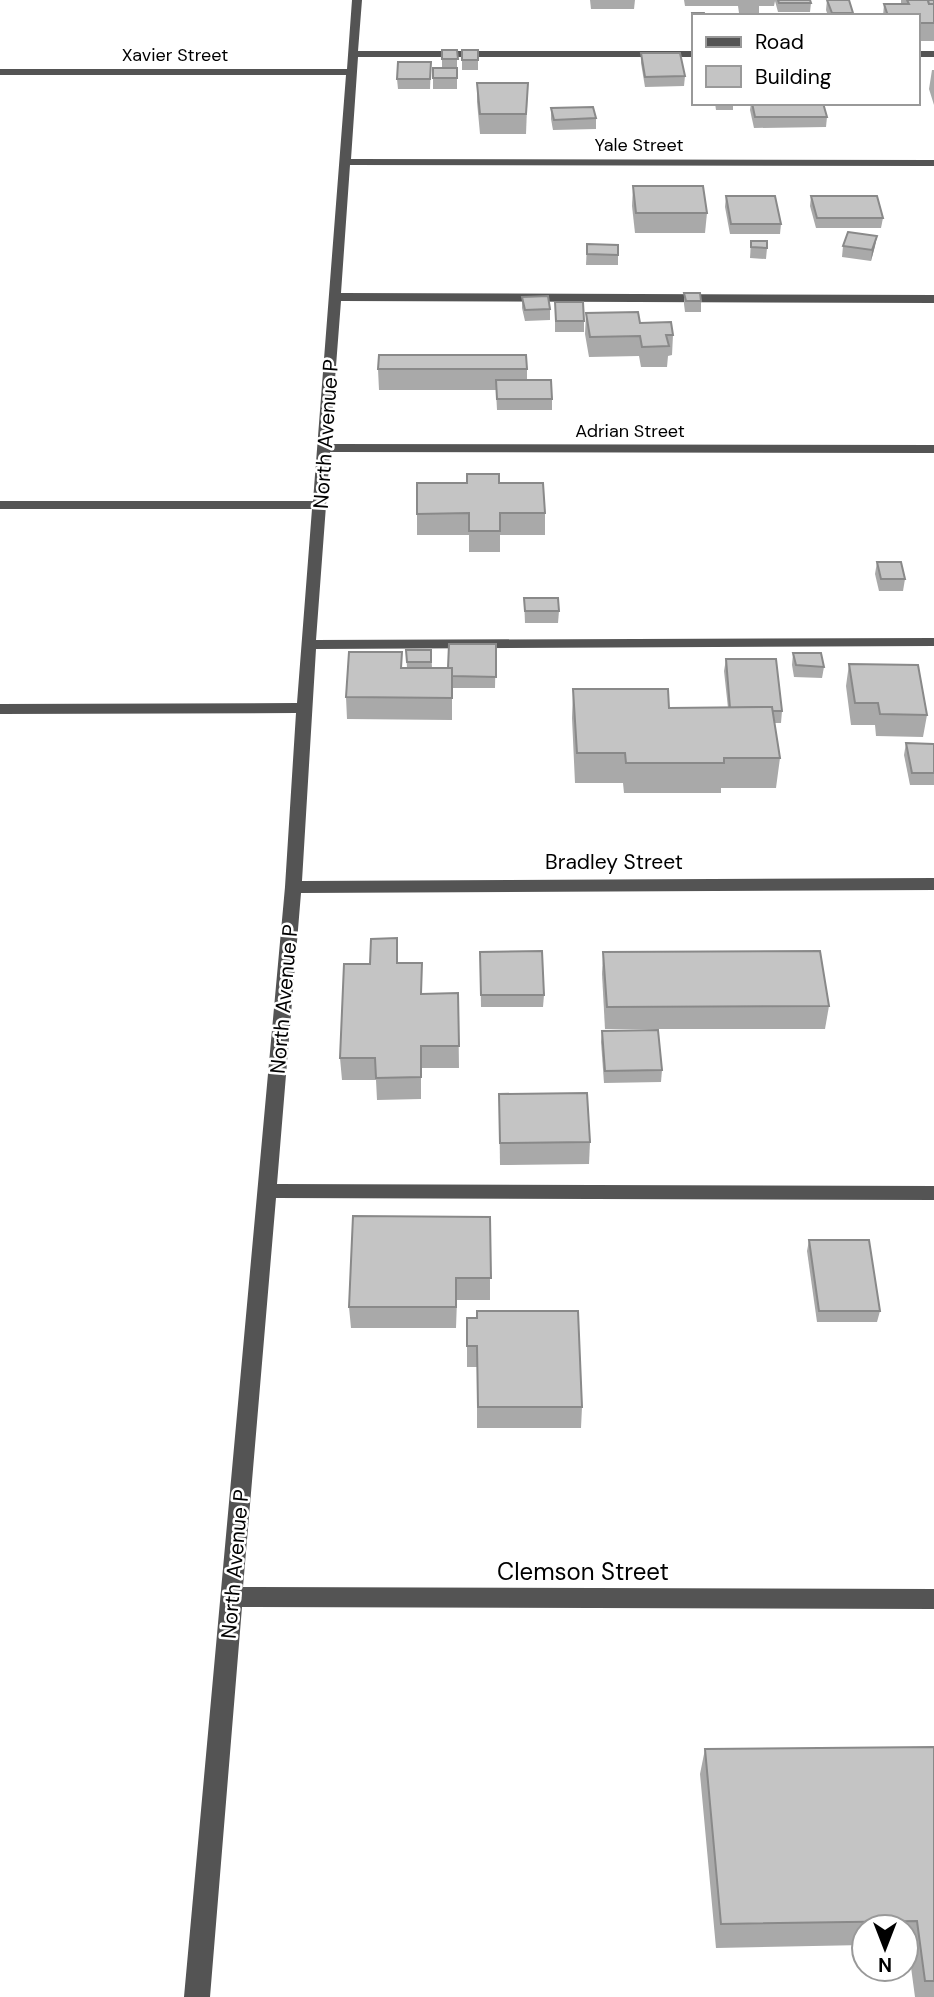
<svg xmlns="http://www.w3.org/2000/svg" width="934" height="1997" font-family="'DM Sans',sans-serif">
	<rect width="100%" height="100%" fill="#fff"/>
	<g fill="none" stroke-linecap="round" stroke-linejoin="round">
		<g fill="#545454" fill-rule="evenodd">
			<path d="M352,0H362L358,51H694V57H358L351,159L934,160V166L350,165L341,293L934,295V303L341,301L330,444L934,445V453L330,452L316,640L934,638V646L316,649L302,881L934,878V890L301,893L277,1184L934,1186V1200L276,1198L243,1587L934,1589V1609L242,1607L210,1997H184L285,887L296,713L0,714V704L297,703L312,509H0V501H313L346,75H0V69H347Z"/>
			<rect x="918" y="51" width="16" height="6"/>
		</g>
	</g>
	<g fill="#a9a9a9">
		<path d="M590,0H635L634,9H591Z"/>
		<path d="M684,0H810L811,3L810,12H778L775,1L774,6H759V13H739L738,6H685Z"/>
		<path d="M827,0L853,13V16H828L826,10Z"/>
		<path d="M901,0H934V41H918V16H883L884,4H901Z"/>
		<path d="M692,13L694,16V30H693L691,23Z"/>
		<path d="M442,50H457V89H433V68H442Z"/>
		<rect x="462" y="50" width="16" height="20"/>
		<path d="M641,53L685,76L684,86L645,87L641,63Z"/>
		<path d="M431,62L430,89H398L397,79Z"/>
		<path d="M932,70H934V105L929,89Z"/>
		<path d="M477,83H528L526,134H480L477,102Z"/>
		<path d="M715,103H733V110H716Z"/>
		<path d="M751,103H823L827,117L826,127L754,128L750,110Z"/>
		<path d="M551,108L596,118V129L553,130L551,119Z"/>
		<path d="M633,186L707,213L705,233H635L632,206Z"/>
		<path d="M726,196L781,224L780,234H730L725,207Z"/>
		<path d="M811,196L883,218L881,228H816L810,206Z"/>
		<path d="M877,236L875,246L871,261L842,257L843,246Z"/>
		<path d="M751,241L767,248L766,259L750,258Z"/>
		<path d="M587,244L618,255V265H586Z"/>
		<path d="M684,293L701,301V312H685L684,304Z"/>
		<path d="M522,297L550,309V320L525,321L522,308Z"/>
		<path d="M555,302L584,321V332H555Z"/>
		<path d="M586,313L640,323L673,335L672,355L668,356L667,367H641L639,356L589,357L585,334Z"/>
		<path d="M378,369H527V380L552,399V410H497L496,390H379Z"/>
		<path d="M499,483L545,513V535H500V552H469V535H417V514Z"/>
		<path d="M877,562L905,579L903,591H879L875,574Z"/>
		<path d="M524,598L559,611L558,623H525Z"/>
		<path d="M496,644L495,688H452V720L347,719L346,697L402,652V668H407L406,650H431L432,668H448Z"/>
		<path d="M793,653L824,667L822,678L794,677L792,665Z"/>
		<path d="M726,659L782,711L781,723H774L780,758L776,788H721V793H624L623,783H575L572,718L573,689L669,708H728L724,671Z"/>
		<path d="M849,664L927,715L923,737L876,736L875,725H851L846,686Z"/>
		<path d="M906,743L934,744V785H910L904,755Z"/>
		<path d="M480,952L544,995L543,1007H481Z"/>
		<path d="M603,952L829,1006L825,1029H605L602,974Z"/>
		<path d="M398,963L422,994L458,993L459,1068H421V1099L377,1100L376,1080H342L340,1058Z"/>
		<path d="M602,1031L662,1070L661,1082L604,1083L601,1042Z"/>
		<path d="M499,1094L590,1142L589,1164L500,1165Z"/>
		<path d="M490,1217V1300H457L456,1328H351L349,1307Z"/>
		<path d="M809,1240L880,1311L877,1322H817L807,1251Z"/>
		<path d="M467,1318L582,1407L581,1428H477V1367H467Z"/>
		<path d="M934,1747V1997H915L908,1945H906V1927H864V1945L716,1948L700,1774L705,1749Z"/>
	</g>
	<path fill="#898989" d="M877,236L875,246L871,261L872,250Z"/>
	<g fill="#c4c4c4" stroke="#898989" stroke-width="2">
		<path d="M778,0H810L811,3H779Z"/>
		<path d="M827,0H849L853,13H832Z"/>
		<path d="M907,0H928L929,4H934V23H918V16H888L884,4H909Z"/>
		<path d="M928,0H934V4H929Z"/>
		<path d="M692,13H704L705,16H694V20H693Z"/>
		<path d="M442,50H457L458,59H442Z"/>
		<rect x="462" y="50" width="16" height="10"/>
		<path d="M641,53H680L685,76L645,77Z"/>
		<path d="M398,62H431L430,79H397Z"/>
		<rect x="433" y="68" width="24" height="10"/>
		<path d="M477,83H528L526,114H480Z"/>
		<path d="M752,103H823L827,117H755Z"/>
		<path d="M593,107L596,118L554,120L551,108Z"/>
		<path d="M633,186H703L707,213H636Z"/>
		<path d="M726,196H775L781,224H731Z"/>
		<path d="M811,196H877L883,218H817Z"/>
		<path d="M848,232L877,236L872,250L843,246Z"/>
		<path d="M751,241H767V248L751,247Z"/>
		<path d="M587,244L618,245V255L587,254Z"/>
		<path d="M684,293H700L701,301H686Z"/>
		<path d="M548,296L550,309L525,310L522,297Z"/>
		<path d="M555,302H583L584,321H556Z"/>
		<path d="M638,312L640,323L671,322L673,335H666L669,346L642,347L640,336L590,337L586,313Z"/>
		<path d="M379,355H526L527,369H378Z"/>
		<path d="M496,380H551L552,399H497Z"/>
		<path d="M467,474H499V483H543L545,513H500V531H469V513L417,514V483H467Z"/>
		<path d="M877,562H901L905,579H881Z"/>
		<path d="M524,598H558L559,611H525Z"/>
		<path d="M449,644H496V677L452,676V668H448Z"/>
		<path d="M406,650H431V662H407Z"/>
		<path d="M349,652H402L401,668H452V698L346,697Z"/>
		<path d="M793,653H821L824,667L796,665Z"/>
		<path d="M726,659H776L782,711H772V707L730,708Z"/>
		<path d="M849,664L918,665L927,715L880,714L878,703H855Z"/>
		<path d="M573,689H668L669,708L772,707L780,758H724V763H626L625,753H577Z"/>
		<path d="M906,743L934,744V773H912Z"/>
		<path d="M397,938V963H422L421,994L458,993L459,1046H421V1077L376,1078L375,1058H340L344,964H370L371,939Z"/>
		<path d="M542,951L544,995H481L480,952Z"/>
		<path d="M820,951L829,1006L607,1007L603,952Z"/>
		<path d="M658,1030L662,1070L605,1071L602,1031Z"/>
		<path d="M587,1093L590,1142L500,1143L499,1094Z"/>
		<path d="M353,1216L490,1217L491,1278H456V1307H349Z"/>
		<path d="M809,1240H869L880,1311H819Z"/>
		<path d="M477,1311H578L582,1407H478L477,1346H467V1318H477Z"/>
		<path d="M934,1747V1981H925L917,1921L721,1924L705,1749Z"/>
	</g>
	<g text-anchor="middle" stroke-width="5" stroke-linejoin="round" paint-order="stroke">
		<g font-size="18" fill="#000" stroke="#fff">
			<text x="175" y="61">Xavier Street</text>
			<text x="639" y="151">Yale Street</text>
			<text x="630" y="437">Adrian Street</text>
		</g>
		<g font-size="21" fill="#000" stroke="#fff">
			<text transform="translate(326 434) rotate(-86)" y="7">North Avenue P</text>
			<text x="614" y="869">Bradley Street</text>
			<text transform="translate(284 999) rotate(-85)" y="7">North Avenue P</text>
			<text transform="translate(235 1564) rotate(-85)" y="7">North Avenue P</text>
		</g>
		<g font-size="24" fill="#000" stroke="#fff">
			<text x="583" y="1580">Clemson Street</text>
		</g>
	</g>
	<rect x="692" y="14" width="228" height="91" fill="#ffffff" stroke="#999999" stroke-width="2"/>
	<rect x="706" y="37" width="35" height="10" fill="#545454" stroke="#999999" stroke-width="2"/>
	<text x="755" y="49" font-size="21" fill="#000000">Road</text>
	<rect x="706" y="66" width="35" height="21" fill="#c4c4c4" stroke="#999999" stroke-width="2"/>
	<text x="755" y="84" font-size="21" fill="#000000">Building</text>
	<g transform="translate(885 1948) rotate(180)"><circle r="33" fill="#ffffff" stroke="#999999" stroke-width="2"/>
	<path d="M0-5L12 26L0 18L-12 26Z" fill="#000000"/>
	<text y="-10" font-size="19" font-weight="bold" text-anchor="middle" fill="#000000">N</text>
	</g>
</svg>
